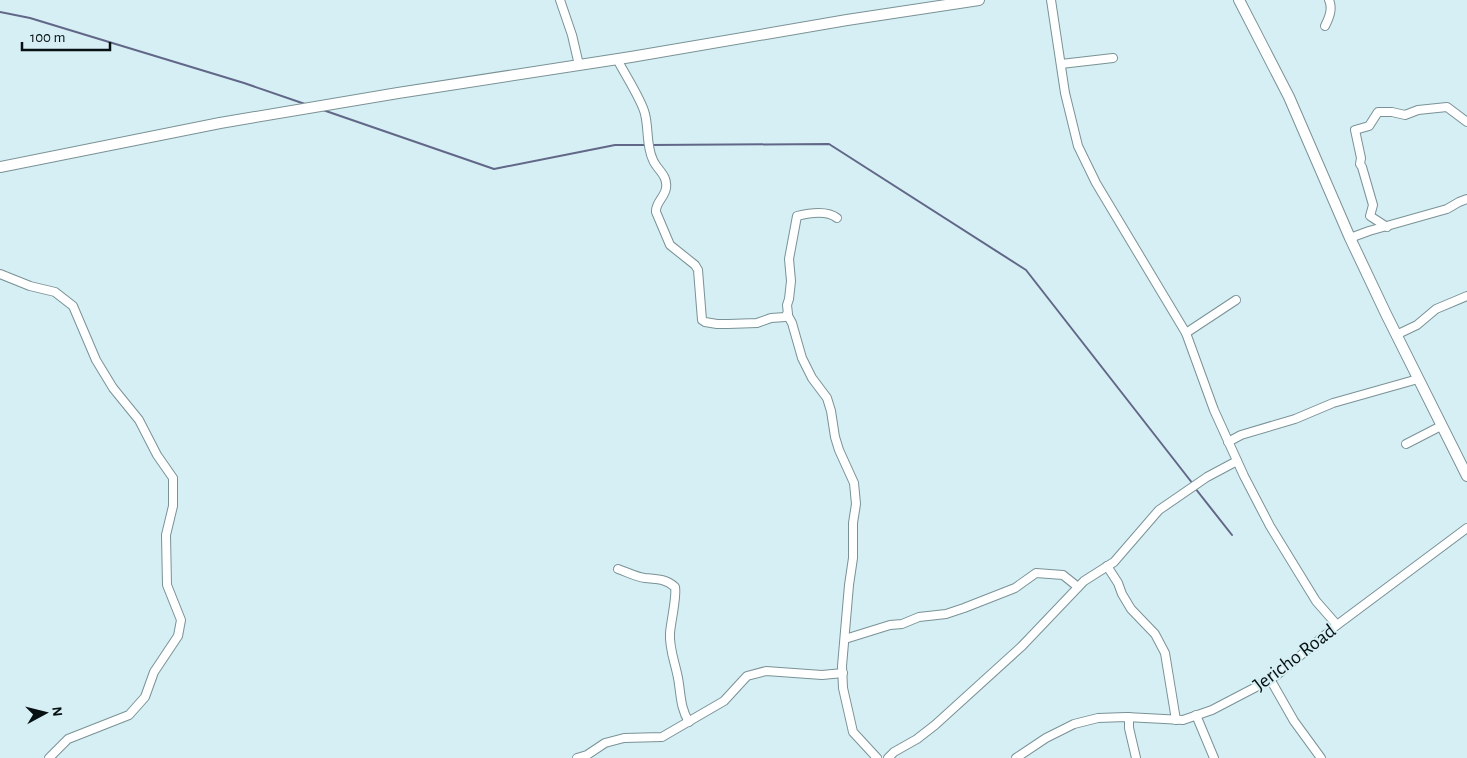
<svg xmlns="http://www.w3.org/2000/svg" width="1467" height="758" font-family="'Alegreya Sans',sans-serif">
	<rect width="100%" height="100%" fill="#d5eff4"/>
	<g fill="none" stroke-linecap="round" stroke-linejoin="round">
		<g stroke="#626788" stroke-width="2">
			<path d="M0,12L30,18L244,83L305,104"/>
			<path d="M323,110L494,169L615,145H647"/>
			<path d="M651,145L829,144L1026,270L1193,484"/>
			<path d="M1195,488L1232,535"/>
		</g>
		<g stroke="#7a9296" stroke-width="10">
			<g id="minor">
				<path d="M560,0L572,35L579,65"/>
				<path d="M1051,0L1065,93L1078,146L1096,183L1186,333L1214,410L1244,476L1270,526L1316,601L1337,625"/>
				<path d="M1325,26C1329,18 1333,9 1329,0"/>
				<path d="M617,59C624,73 642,100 645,114C649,130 646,146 653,160C657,170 668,175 666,188C665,197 655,203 656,212L670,245L695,265L698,270L702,320L705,322L717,324H728L757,323L771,318L785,317L788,314L787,305L789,299L791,281L789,259L797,216C809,213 827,210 837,218"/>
				<path d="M1061,64L1113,58"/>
				<path d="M1387,227L1370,216L1373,205L1362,167L1360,164L1361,158L1355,130L1369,126L1378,112H1392L1405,115L1418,110L1447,107L1467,122"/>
				<path d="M1350,238L1369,231L1447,209L1459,202L1467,199"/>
				<path d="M0,274L30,286L55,292L73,306L96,360L113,388L139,420L157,455L173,478V506L166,535L167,585L181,620L178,636L154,672L145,697L129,715L68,739L49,758"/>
				<path d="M787,314L792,323L802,358L812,378L827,398L831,411L835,437L839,450L854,483L856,504L853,523V558L849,585L842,666L843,688L853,732L877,758"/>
				<path d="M1186,333L1236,300"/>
				<path d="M1396,335L1417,325L1436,309L1467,296"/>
				<path d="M1228,442L1241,435L1295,419L1333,403L1418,379"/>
				<path d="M1406,444L1441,426"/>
				<path d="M1107,566L1118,583L1122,594L1131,609L1155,634L1165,653L1176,720"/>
				<path d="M618,569C627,572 636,577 645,578C657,579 666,579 675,587C677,596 671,621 670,633C669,649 675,662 678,678C681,694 680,708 689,722"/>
				<path d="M845,639L890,625L902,624L919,617L946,614L964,608L1015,588L1036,573L1063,575L1078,587"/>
				<path d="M1270,679L1294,721L1321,758"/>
				<path d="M1196,715L1214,758"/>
				<path d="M1129,717V728L1136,758"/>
				<path d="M577,758L587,755L605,743L624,738L662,737L724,701L747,676L766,671L822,675L843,673"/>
				<path d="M888,758L894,752L917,739L935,725L1022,646L1084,581L1114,562L1159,510L1207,477L1237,461"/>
				<path d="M1016,758L1046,738L1074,724L1098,718L1126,717L1183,720L1212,710L1258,686L1277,675L1337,625L1467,528"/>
			</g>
		</g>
		<g stroke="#7a9296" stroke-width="12">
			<g id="major">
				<path d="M1239,0L1289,97L1350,238L1386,314L1467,476"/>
				<path d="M0,167L220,123L398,93L631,57L847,20L979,0"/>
			</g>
		</g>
		<use href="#minor" stroke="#fff" stroke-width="8"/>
		<use href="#major" stroke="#fff" stroke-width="10"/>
	</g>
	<g text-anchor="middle" stroke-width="4" stroke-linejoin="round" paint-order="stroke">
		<g font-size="20" fill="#081112" stroke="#d5eff4">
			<text transform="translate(1294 657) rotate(-37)" y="7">Jericho Road</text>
		</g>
	</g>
	<g transform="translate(45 713) rotate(83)" stroke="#d5eff4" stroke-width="4" paint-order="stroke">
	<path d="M0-4L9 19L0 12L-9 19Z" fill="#081112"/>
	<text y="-8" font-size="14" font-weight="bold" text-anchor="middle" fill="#081112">N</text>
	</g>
	<path d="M22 42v8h88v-8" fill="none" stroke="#081112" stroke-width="2.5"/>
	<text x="30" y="42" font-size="15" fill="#081112" stroke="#d5eff4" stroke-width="4" paint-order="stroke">100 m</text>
</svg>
